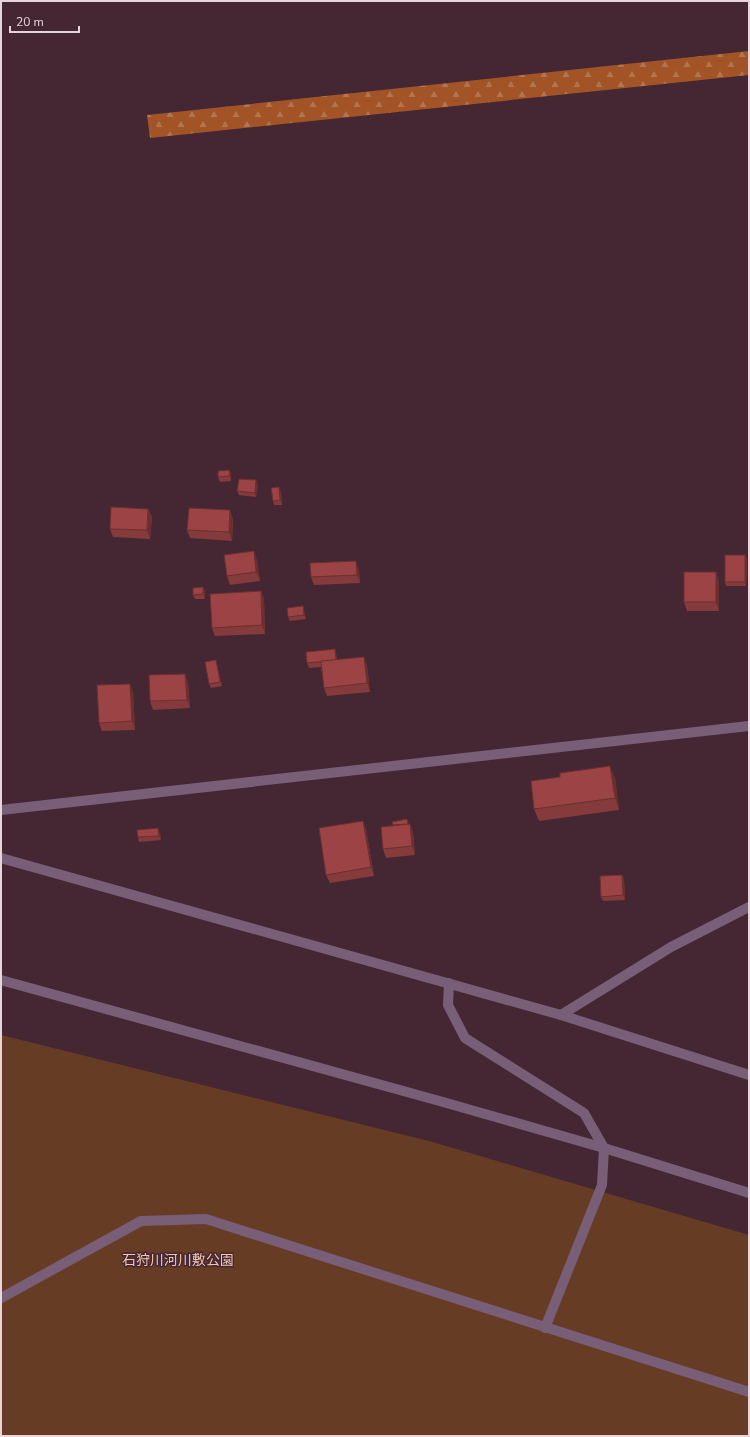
<svg xmlns="http://www.w3.org/2000/svg" width="750" height="1437" font-family="'Nunito Sans','Noto Sans JP',sans-serif">
	<defs>
		<pattern id="forest-firs" width="22" height="20" patternUnits="userSpaceOnUse"><rect width="22" height="20" fill="#a25427"/><path d="M5 1l3.5 6h-7zM16 11l3.5 6h-7z" fill="#b37450"/></pattern>
	</defs>
	<rect width="100%" height="100%" fill="#442733"/>
	<path fill="#673c25" d="M1,1035L429,1141L749,1235V1436H1Z"/>
	<path fill="url(#forest-firs)" d="M749,51V75L150,138L147,115Z"/>
	<g fill="none" stroke-linecap="round" stroke-linejoin="round">
		<g stroke="#795e78" stroke-width="10">
			<path d="M1,810L749,726"/>
			<path d="M1,858L561,1015L749,1075"/>
			<path d="M1,980L436,1100L604,1148L749,1193"/>
			<path d="M449,983L448,1005L465,1038L584,1113L604,1148L602,1185L545,1328"/>
			<path d="M561,1015L671,947L749,907"/>
			<path d="M1,1298L141,1221L206,1219L749,1392"/>
		</g>
	</g>
	<g fill="#853a3b">
		<path d="M229,470L231,474V481L220,482L218,477Z"/>
		<path d="M258,485L256,497L239,495L237,491Z"/>
		<path d="M281,492L282,505H274L273,501Z"/>
		<path d="M148,509L152,517L150,539L113,537L110,529Z"/>
		<path d="M233,519L232,541L190,538L187,530Z"/>
		<path d="M745,555L747,559L746,586H726L725,582Z"/>
		<path d="M257,560L260,581L230,585L227,576Z"/>
		<path d="M359,570L360,583L314,585L311,577Z"/>
		<path d="M719,581V611H687L684,602Z"/>
		<path d="M203,587L205,592V599H195L193,595Z"/>
		<path d="M261,591L264,599L265,634L215,636L212,628Z"/>
		<path d="M303,606L304,611L306,619L290,621L288,617Z"/>
		<path d="M336,653L337,660L364,657L367,666L370,692L327,696L324,688L321,667L309,668L307,663Z"/>
		<path d="M217,664L222,686L211,688L209,684Z"/>
		<path d="M188,682L190,708L153,710L150,701Z"/>
		<path d="M133,692L135,730L102,731L99,723Z"/>
		<path d="M615,778L619,810L539,821L534,809Z"/>
		<path d="M409,824L413,832L415,855L386,858L383,849Z"/>
		<path d="M366,829L374,876L330,883L326,875Z"/>
		<path d="M160,833L161,840L139,842L138,837Z"/>
		<path d="M622,875L624,879L625,900L603,901L601,897Z"/>
	</g>
	<g fill="#6c2f30">
		<path d="M229,470L231,474V481L230,476Z"/>
		<path d="M256,480L258,485L256,497L255,493Z"/>
		<path d="M279,487L281,492L282,505L280,500Z"/>
		<path d="M148,509L152,517L150,539L147,530Z"/>
		<path d="M230,510L233,519L232,541L229,532Z"/>
		<path d="M254,551L257,560L260,581L256,572Z"/>
		<path d="M745,555L747,559L746,586L745,582Z"/>
		<path d="M356,561L359,570L360,583L357,575Z"/>
		<path d="M716,572L719,581V611L716,602Z"/>
		<path d="M203,587L205,592V599L203,594Z"/>
		<path d="M261,591L264,599L265,634L262,625Z"/>
		<path d="M303,606L304,611L306,619L304,615Z"/>
		<path d="M335,649L336,653L337,665L336,661Z"/>
		<path d="M364,657L367,666L370,692L367,683Z"/>
		<path d="M216,660L217,664L222,686L220,682Z"/>
		<path d="M185,674L188,682L190,708L187,700Z"/>
		<path d="M130,684L133,692L135,730L132,721Z"/>
		<path d="M610,766L615,778L619,810L615,798Z"/>
		<path d="M363,821L366,829L374,876L371,867Z"/>
		<path d="M410,824L413,832L415,855L412,846Z"/>
		<path d="M158,828L160,833L161,840L159,836Z"/>
		<path d="M622,875L624,879L625,900L623,895Z"/>
	</g>
	<g fill="#9b4345" stroke="#6c2f30">
		<path d="M229,470L230,476L218,477V471Z"/>
		<path d="M239,479L256,480L255,493L237,491Z"/>
		<path d="M279,487L280,500L273,501L271,488Z"/>
		<path d="M111,507L148,509L147,530L110,529Z"/>
		<path d="M189,508L230,510L229,532L187,530Z"/>
		<path d="M254,551L256,572L227,576L224,555Z"/>
		<rect x="725" y="555" width="20" height="27"/>
		<path d="M356,561L357,575L311,577L310,563Z"/>
		<rect x="684" y="572" width="32" height="30"/>
		<path d="M203,587V594L193,595V588Z"/>
		<path d="M261,591L262,625L212,628L210,594Z"/>
		<path d="M303,606L304,615L288,617L287,608Z"/>
		<path d="M335,649L336,660L307,663L306,652Z"/>
		<path d="M364,657L367,683L324,688L321,661Z"/>
		<path d="M216,660L220,682L209,684L205,662Z"/>
		<path d="M185,674L187,700L150,701L149,675Z"/>
		<path d="M130,684L132,721L99,723L97,685Z"/>
		<path d="M610,766L615,798L534,809L531,781L560,777V773Z"/>
		<path d="M407,819L408,824L393,825L392,822Z"/>
		<path d="M363,821L371,867L326,875L319,828Z"/>
		<path d="M410,824L412,846L383,849L381,827Z"/>
		<path d="M158,828L159,836L138,837L137,830Z"/>
		<path d="M622,875L623,895L601,897L600,876Z"/>
	</g>
	<g text-anchor="middle" stroke-width="3" stroke-linejoin="round" paint-order="stroke">
		<g font-size="14" fill="#f4c8b1" stroke="#442733">
			<text x="178" y="1265">石狩川河川敷公園</text>
		</g>
	</g>
	<rect width="750" height="1437" fill="none" stroke="#e8d4db" stroke-width="4"/>
	<path d="M10 26v6h69v-6" fill="none" stroke="#e8d4db" stroke-width="2"/>
	<text x="16" y="26" font-size="12" fill="#e8d4db" stroke="#442733" stroke-width="3" paint-order="stroke">20 m</text>
</svg>
